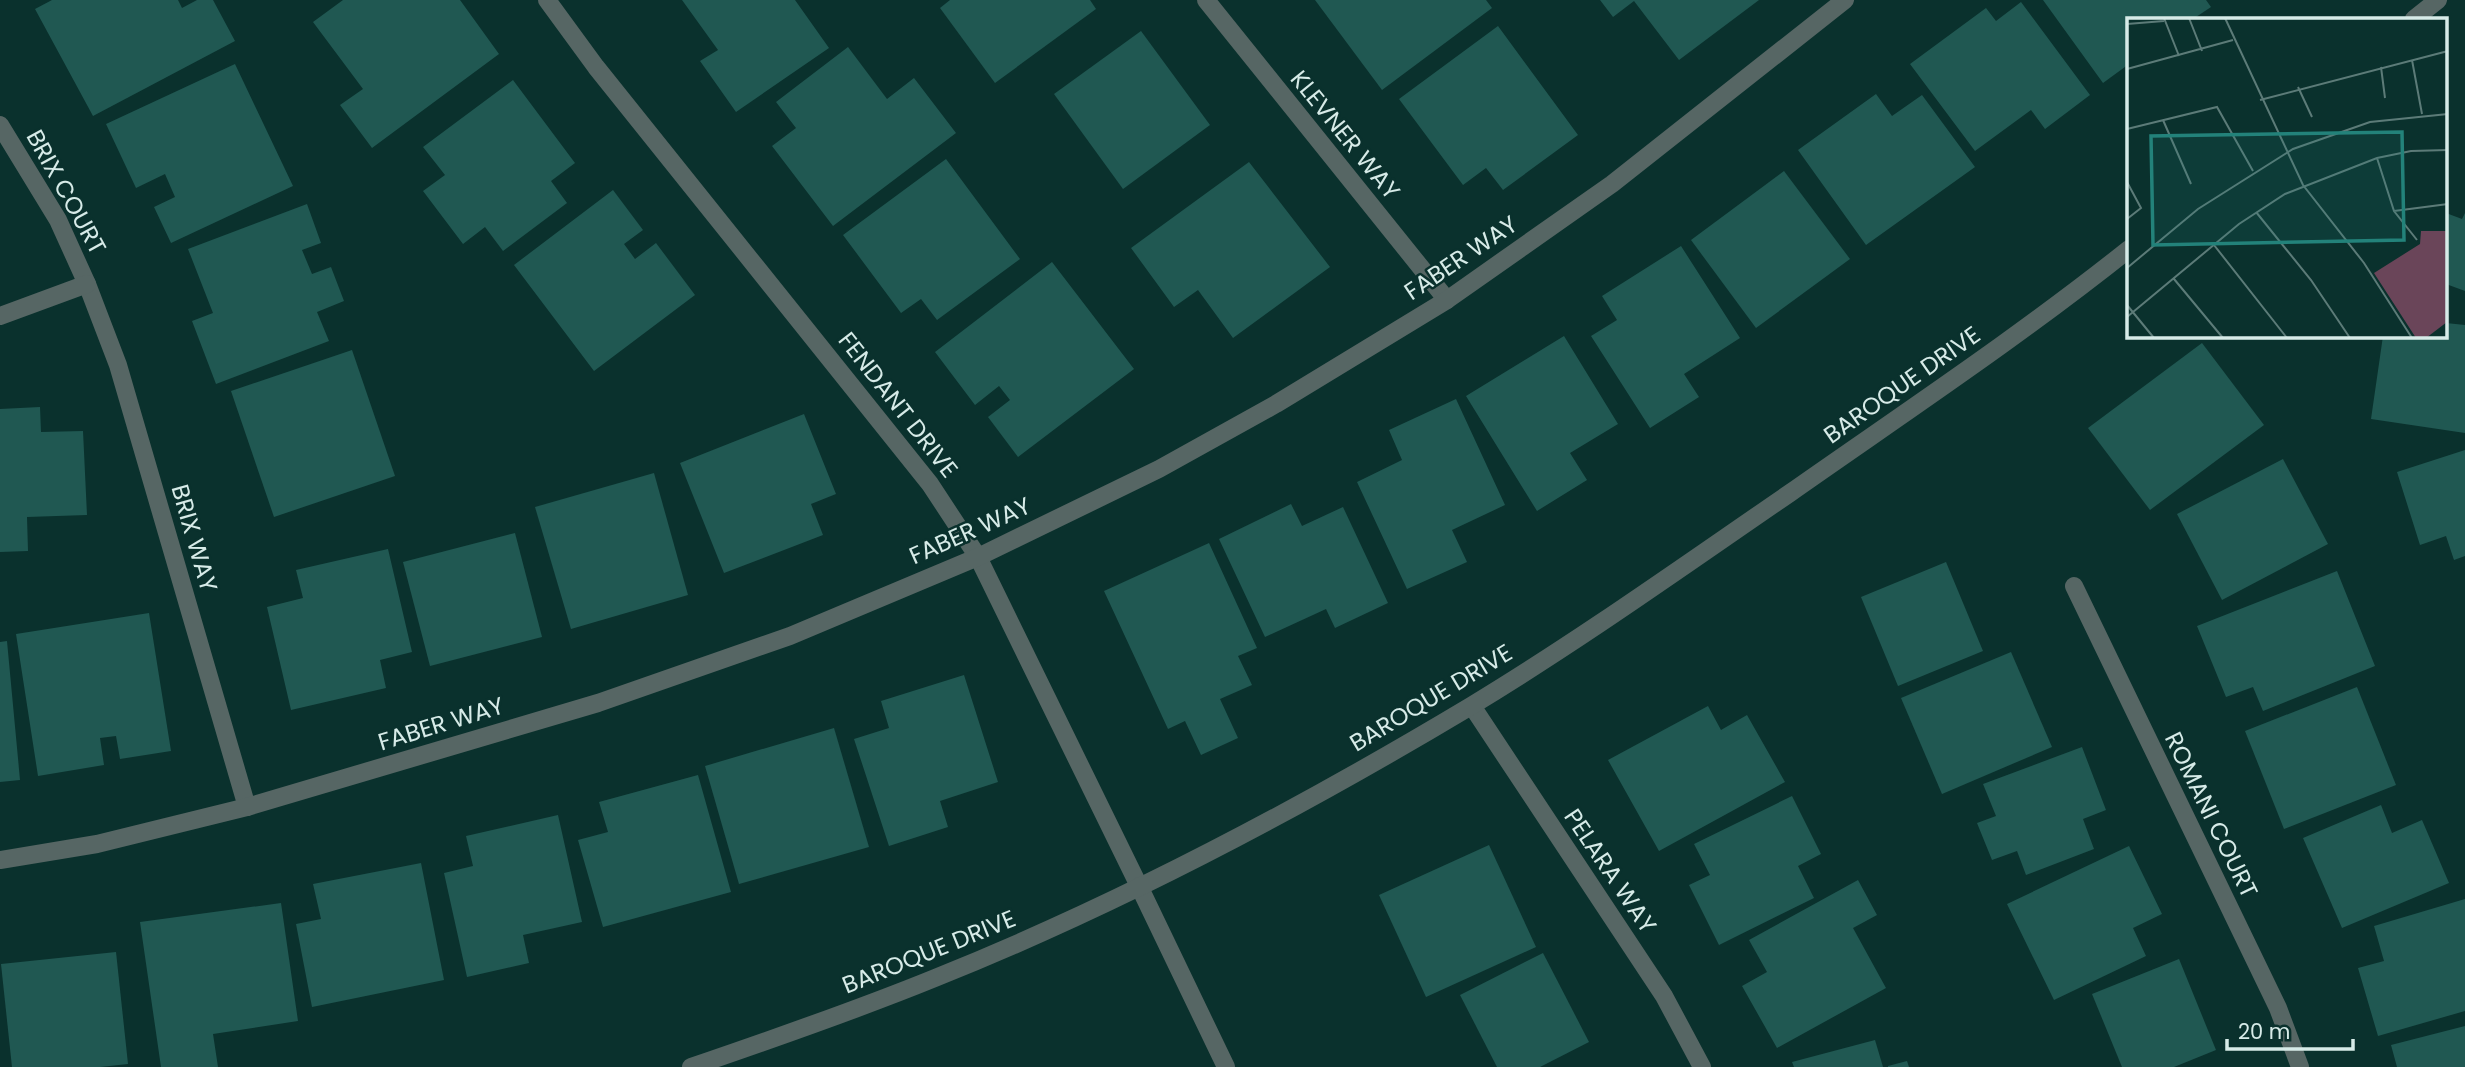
<svg xmlns="http://www.w3.org/2000/svg" width="2465" height="1067" font-family="Poppins,sans-serif">
	<rect width="100%" height="100%" fill="#0a312d"/>
	<g fill="#205852">
		<path d="M52,0H178L182,8L197,0H213L235,41L93,116L35,9Z"/>
		<path d="M343,0H460L499,54L372,148L340,105L363,89L313,22Z"/>
		<path d="M682,0H795L829,48L736,112L700,61L718,50Z"/>
		<path d="M950,0H1090L1096,9L995,83L940,8Z"/>
		<path d="M1315,0H1486L1492,8L1382,90Z"/>
		<path d="M1600,0H1759L1679,60L1634,1L1613,17Z"/>
		<path d="M2043,0H2206L2211,7L2193,19H2129V64L2103,83Z"/>
		<path d="M2021,2L2090,95L2045,129L2031,110L1975,151L1910,64L1986,8L1996,21Z"/>
		<path d="M1498,26L1578,135L1503,190L1486,168L1463,185L1399,99Z"/>
		<path d="M1141,31L1210,125L1123,189L1054,94Z"/>
		<path d="M848,47L887,99L914,78L956,133L833,226L772,146L796,128L776,102Z"/>
		<path d="M235,64L293,186L171,243L154,207L175,197L165,174L136,188L106,124Z"/>
		<path d="M513,80L575,163L551,181L567,203L503,251L485,227L463,244L423,191L445,175L423,147Z"/>
		<path d="M1876,94L1892,116L1922,95L1975,167L1866,245L1798,150Z"/>
		<path d="M946,159L1020,259L937,320L921,299L901,313L843,235Z"/>
		<path d="M1249,162L1330,267L1233,338L1198,290L1174,307L1131,248Z"/>
		<path d="M1784,171L1850,259L1756,328L1691,240Z"/>
		<path d="M613,190L643,230L624,244L635,259L656,243L695,295L594,371L514,265Z"/>
		<path d="M307,204L321,243L302,250L312,274L331,267L344,301L317,312L329,341L216,384L192,321L213,313L188,249Z"/>
		<path d="M2446,213L2462,219L2465,213V291L2446,284Z"/>
		<path d="M1681,246L1740,338L1684,374L1699,397L1650,428L1591,336L1617,320L1602,296Z"/>
		<path d="M1052,262L1134,369L1018,457L988,417L1010,400L999,386L975,405L935,352Z"/>
		<path d="M2446,323L2465,325V433L2371,419L2383,336H2446Z"/>
		<path d="M1564,336L1618,424L1570,453L1587,480L1537,511L1466,396Z"/>
		<path d="M2202,343L2264,425L2150,510L2088,428Z"/>
		<path d="M352,350L395,476L274,517L231,391Z"/>
		<path d="M1456,399L1505,505L1452,530L1467,562L1407,589L1357,482L1402,460L1389,430Z"/>
		<path d="M40,407L41,432L83,431L87,515L27,517L28,551L0,552V409Z"/>
		<path d="M804,414L836,494L811,504L823,535L724,573L680,463Z"/>
		<path d="M2465,450V556L2454,560L2446,536L2420,545L2397,472Z"/>
		<path d="M2283,459L2328,544L2222,600L2177,514Z"/>
		<path d="M654,473L688,595L571,629L535,507Z"/>
		<path d="M1291,504L1302,526L1343,507L1388,603L1335,628L1326,609L1265,637L1219,539Z"/>
		<path d="M515,533L542,637L430,666L403,562Z"/>
		<path d="M1209,543L1257,648L1238,656L1252,685L1220,699L1238,738L1201,755L1185,721L1168,729L1104,591Z"/>
		<path d="M388,549L412,652L380,660L386,688L291,710L267,607L303,598L296,570Z"/>
		<path d="M1946,562L1983,651L1898,686L1861,597Z"/>
		<path d="M2337,571L2375,666L2263,711L2253,687L2226,697L2197,626Z"/>
		<path d="M149,613L171,751L120,759L116,736L100,738L104,765L38,776L16,634Z"/>
		<path d="M7,641L20,780L0,782V642Z"/>
		<path d="M2011,652L2052,747L1942,794L1901,698Z"/>
		<path d="M964,675L998,782L940,801L948,827L889,846L854,739L889,728L881,701Z"/>
		<path d="M2357,687L2396,785L2284,829L2245,731Z"/>
		<path d="M1708,706L1721,730L1747,715L1785,782L1659,851L1608,760Z"/>
		<path d="M834,728L869,847L739,884L705,766Z"/>
		<path d="M2082,747L2106,810L2083,819L2094,849L2026,875L2017,851L1992,860L1977,823L1996,816L1983,784Z"/>
		<path d="M698,775L731,892L603,927L578,840L608,832L599,802Z"/>
		<path d="M1792,796L1821,854L1798,866L1814,898L1719,945L1689,885L1710,875L1694,844Z"/>
		<path d="M2381,805L2392,833L2422,820L2449,883L2342,928L2303,838Z"/>
		<path d="M558,815L582,922L523,935L529,963L467,977L444,873L473,866L466,836Z"/>
		<path d="M1489,845L1536,947L1426,997L1379,895Z"/>
		<path d="M2129,846L2162,914L2133,928L2146,956L2054,1000L2007,904Z"/>
		<path d="M421,863L444,980L312,1007L296,924L321,919L313,884Z"/>
		<path d="M1858,880L1877,915L1853,928L1886,988L1777,1048L1742,986L1767,972L1749,940Z"/>
		<path d="M2465,899V1011L2378,1036L2358,968L2384,961L2374,926Z"/>
		<path d="M281,903L298,1021L213,1034L218,1067H161L140,922Z"/>
		<path d="M116,952L128,1064L100,1067H12L1,964Z"/>
		<path d="M1543,953L1589,1042L1540,1067H1497L1460,995Z"/>
		<path d="M2179,959L2216,1050L2174,1067H2122L2092,994Z"/>
		<path d="M2465,1026V1067H2397L2391,1045Z"/>
		<path d="M1875,1040L1883,1067H1794L1792,1062Z"/>
		<path d="M1907,1061L1909,1067H1888V1066Z"/>
	</g>
	<g fill="none" stroke-linecap="round" stroke-linejoin="round">
		<g stroke="#566664" stroke-width="18">
			<path d="M547,0L596,67L930,484L978,557L1139,886"/>
			<path d="M1206,0L1447,300"/>
			<path d="M0,125L58,220L87,284L118,365L247,807"/>
			<path d="M0,316L87,284"/>
			<path d="M2074,586L2278,1008L2300,1067"/>
			<path d="M1472,706L1664,996L1702,1067"/>
			<path d="M0,860L97,844L247,807L598,703L790,636L978,557L1159,469L1276,404L1447,300L1612,184L1845,0"/>
		</g>
		<g stroke="#566664" stroke-width="18">
			<path d="M2414,19L2438,0"/>
			<path d="M1139,886L1226,1067"/>
			<path d="M691,1067C773,1039 854,1011 935,978C1120,904 1299,809 1471,706C1580,640 1685,565 1790,493C1904,413 2020,336 2129,249"/>
		</g>
	</g>
	<g text-anchor="middle" stroke-width="5" stroke-linejoin="round" paint-order="stroke">
		<g font-size="24" fill="#d7ebe8" stroke="#0a312d">
			<text transform="translate(1345 135) rotate(51)" y="8">KLEVNER WAY</text>
			<text transform="translate(66 192) rotate(61)" y="8">BRIX COURT</text>
			<text transform="translate(1461 258) rotate(-34)" y="8">FABER WAY</text>
			<text transform="translate(1902 385) rotate(-35)" y="8">BAROQUE DRIVE</text>
			<text transform="translate(898 405) rotate(52)" y="8">FENDANT DRIVE</text>
			<text transform="translate(970 531) rotate(-24)" y="8">FABER WAY</text>
			<text transform="translate(194 538) rotate(74)" y="8">BRIX WAY</text>
			<text transform="translate(1431 698) rotate(-31)" y="8">BAROQUE DRIVE</text>
			<text transform="translate(441 724) rotate(-17)" y="8">FABER WAY</text>
			<text transform="translate(2211 815) rotate(64)" y="8">ROMANI COURT</text>
			<text transform="translate(1610 871) rotate(56)" y="8">PELARA WAY</text>
			<text transform="translate(929 952) rotate(-22)" y="8">BAROQUE DRIVE</text>
		</g>
	</g>
	<g transform="translate(2127 18)">
		<rect width="320" height="320" fill="#0a312d"/>
		<path d="M294,213H321L320,304L299,320H289L247,255L293,226Z" fill="#6a4559"/>
		<path fill="none" stroke="#5c7b78" stroke-width="2" d="M37,0L52,38M62,0L75,33M98,0L176,167L237,245L285,320M0,6L37,3M285,42L295,96M254,49L258,80M0,51L106,22M171,69L185,99M133,82L321,33M36,102L64,166M0,111L90,89L126,153M250,140L267,193L290,222M0,164L14,190L0,201M267,193L321,186M129,194L184,262L223,320M87,227L160,320M0,250L71,191L166,131L243,104L321,96M47,261L96,320M0,287L27,320M0,299L112,206L158,176L250,140L284,133L321,132"/>
		<path fill="#23827a" fill-opacity="0.15" stroke="#23827a" stroke-width="3.5" d="M275,114L277,222L26,227L24,118Z"/>
		<rect width="320" height="320" fill="none" stroke="#d7ebe8" stroke-width="3.5"/>
	</g>
	<path d="M2227 1039v10h126v-10" fill="none" stroke="#d7ebe8" stroke-width="3.5"/>
	<text x="2238" y="1039" font-size="21" fill="#d7ebe8" stroke="#0a312d" stroke-width="5" paint-order="stroke">20 m</text>
</svg>
